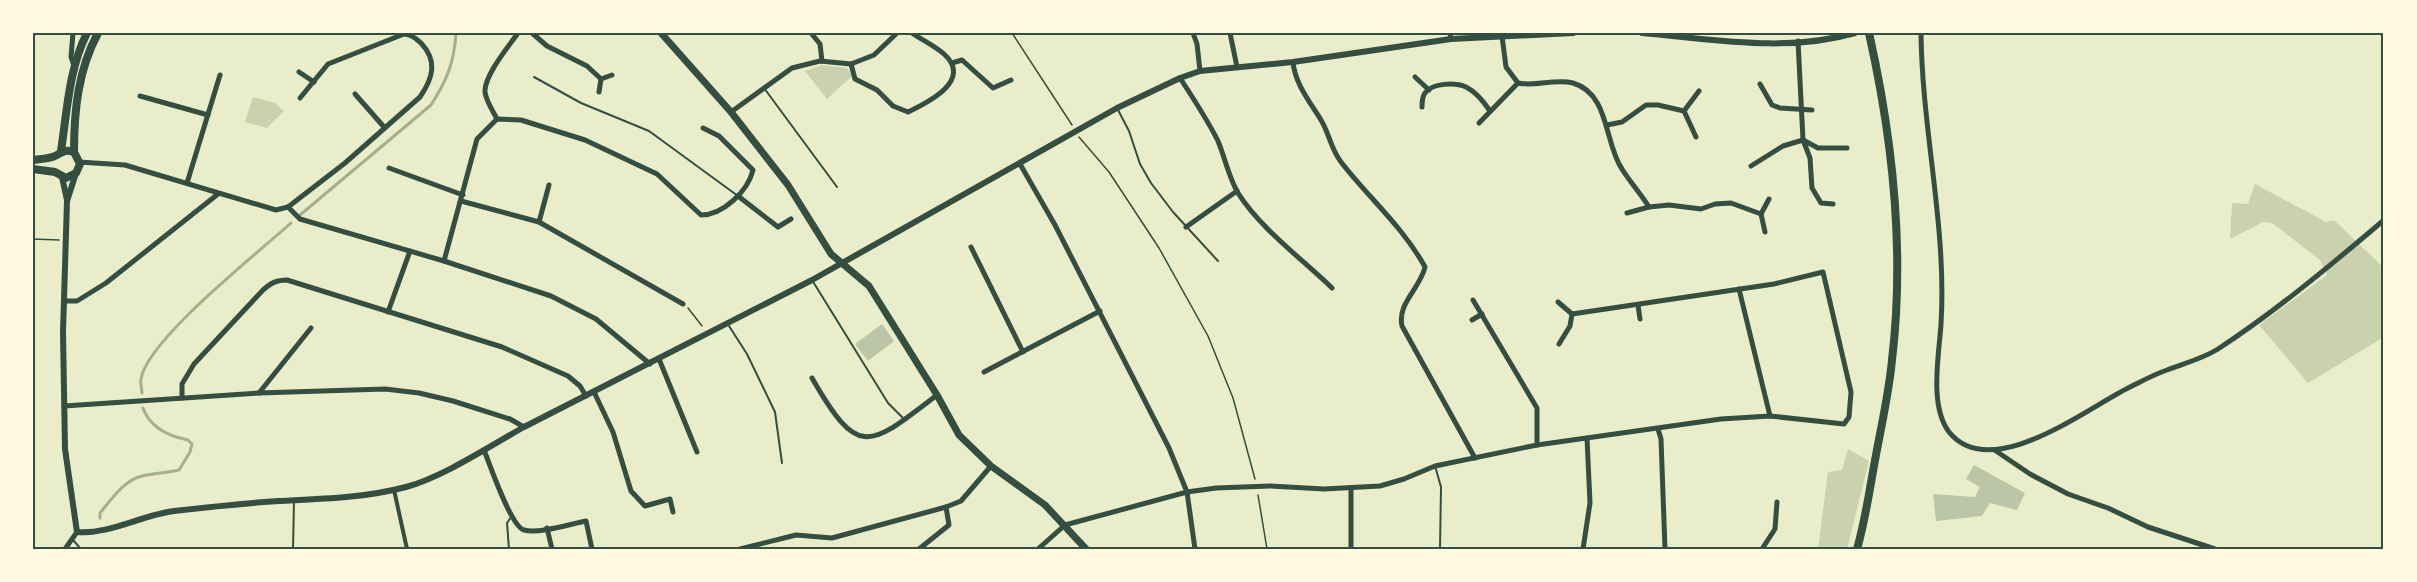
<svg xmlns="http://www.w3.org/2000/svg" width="2417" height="582" font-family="'DM Sans',sans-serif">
	<rect width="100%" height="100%" fill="#e9edc9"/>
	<g fill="#cad2ad">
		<path d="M822,65L847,68L852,76L827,99L805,71Z"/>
		<path d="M253,97L275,103L284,111L267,128L245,122Z"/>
		<path d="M2255,184L2326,222L2334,220L2384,268V337L2308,383L2259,325L2327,275L2320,260L2272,223L2263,222L2230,239L2232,203L2248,204Z"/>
		<path d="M1848,449L1869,461L1847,549H1818L1828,472L1842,470Z"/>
	</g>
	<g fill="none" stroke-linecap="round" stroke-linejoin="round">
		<g stroke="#a3b18a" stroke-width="3">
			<path d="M300,215L431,105C447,80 454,63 456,33"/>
			<path d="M142,393C142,389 140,383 141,379C147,340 259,252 291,223"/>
			<path d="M100,518V513C111,500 124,480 142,476C154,473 166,473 179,470L190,452L192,444L188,440C168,436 150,428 143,408"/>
		</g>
	</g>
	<g fill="#bcc5a7">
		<path d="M882,324L894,341L868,361L855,344Z"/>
		<path d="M1974,465L2025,493L2017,510L1990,503L1982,516L1936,521L1933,494L1975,497L1980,487L1966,479Z"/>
	</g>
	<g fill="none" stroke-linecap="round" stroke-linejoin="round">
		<g stroke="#344e41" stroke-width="1.5">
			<path d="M1012,33L1072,125"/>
			<path d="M1079,137L1109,172L1159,248L1208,336L1233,398L1255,479"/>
			<path d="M33,239L59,240"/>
			<path d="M688,308L702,326"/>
			<path d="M1258,495L1267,549"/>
		</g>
		<g stroke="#344e41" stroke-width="2">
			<path d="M534,77L581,103L649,131L738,196"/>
			<path d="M764,88L837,187"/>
			<path d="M1117,108L1129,131L1140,164L1151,183L1173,212L1218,261"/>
			<path d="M812,280L888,403L903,418"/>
			<path d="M729,326L747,354L775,412L782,463"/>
			<path d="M1435,466L1441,487L1440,549"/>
			<path d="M73,540L81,549"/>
			<path d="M293,549L294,501"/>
			<path d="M509,549L507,523L511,517"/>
		</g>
		<path stroke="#344e41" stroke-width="4" d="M394,490L407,549"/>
		<g stroke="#344e41" stroke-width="5">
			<path d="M73,33L71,57L74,66"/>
			<path d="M532,33L547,46L587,66L601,79"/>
			<path d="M811,33L820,44L822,61"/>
			<path d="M1193,33L1197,44L1200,71"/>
			<path d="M1230,33L1237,67"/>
			<path d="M1450,33L1451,39"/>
			<path d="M1921,33C1922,131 1947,227 1941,324C1939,355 1929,406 1949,432C1991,484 2087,408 2130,387C2142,381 2155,374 2167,370C2185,363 2202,359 2218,349C2276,311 2331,265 2384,220"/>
			<path d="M1502,36L1506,67L1518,83C1536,87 1555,78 1573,83C1610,94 1604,143 1622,169C1630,182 1641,194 1649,207"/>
			<path d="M1798,41L1803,140L1810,158L1812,188L1821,203L1833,204"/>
			<path d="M1293,62C1295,84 1310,102 1321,120C1329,133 1331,149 1341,162C1368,197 1403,227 1425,267C1420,289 1397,303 1402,326L1475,458"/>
			<path d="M952,63L962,60L993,88L1011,80"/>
			<path d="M851,64L855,79L877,90L893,106L908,112C929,102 973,80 944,54C935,46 922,40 912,33"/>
			<path d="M299,72L314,82"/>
			<path d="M1415,77L1429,90"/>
			<path d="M1180,78C1193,98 1207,119 1218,141C1225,158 1229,178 1238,193C1260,228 1302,259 1332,288"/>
			<path d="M1760,84L1772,105L1780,108L1812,110"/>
			<path d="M599,92L601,79L612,75"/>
			<path d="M355,94L384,127"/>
			<path d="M140,96L208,115"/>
			<path d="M1422,107C1422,103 1422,97 1425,93C1432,83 1455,82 1466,87C1476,92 1484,102 1490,111"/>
			<path d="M1684,111L1699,91"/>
			<path d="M731,112L792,68L820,61L851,64L874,55L897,33"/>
			<path d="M497,119C493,111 486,101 485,92C484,76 508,47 518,33"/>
			<path d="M1479,123L1518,83"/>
			<path d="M1607,125L1622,122L1646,105H1658L1684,111L1696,137"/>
			<path d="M79,162L125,165L276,210L288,207L300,219L444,261L551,296L596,319L650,364"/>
			<path d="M1020,164L1055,225L1169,448L1187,492L1195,549"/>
			<path d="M1751,166L1783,146L1803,140L1818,148H1847"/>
			<path d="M389,168L463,195"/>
			<path d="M187,183L220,75"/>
			<path d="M738,196L778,227L791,219"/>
			<path d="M461,201L539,222L683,304"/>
			<path d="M288,207L345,163L420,97C433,78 438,61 421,43C415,38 412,35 404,34L328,64L300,98"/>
			<path d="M1627,213L1649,207L1669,205L1701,209L1715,204L1731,203L1761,214L1765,232"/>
			<path d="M1761,214L1769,199"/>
			<path d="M539,222L549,185"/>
			<path d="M1186,227L1237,191"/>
			<path d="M971,247L1023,352"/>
			<path d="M444,261L477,139L497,119L521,120L585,140L657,174L701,215C723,215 748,191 753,170L719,136L703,128"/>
			<path d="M1739,289L1770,416"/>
			<path d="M1473,300L1537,408V445"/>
			<path d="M64,301H77L106,283L218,194"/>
			<path d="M1558,302L1572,314"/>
			<path d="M1638,305L1640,319"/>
			<path d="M388,312L410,251"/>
			<path d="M1472,320L1482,314"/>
			<path d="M659,359L697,452"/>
			<path d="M984,372L1100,311"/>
			<path d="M812,378C859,460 869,447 937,395"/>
			<path d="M594,392L613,432L631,491L645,506L670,499L673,512"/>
			<path d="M259,393L311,328"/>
			<path d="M182,398V384L194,364L263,290C271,283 276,280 287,280L502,347L568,376L580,386L586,396"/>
			<path d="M64,406L259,393L385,389L419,393L453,401L510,419L524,427"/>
			<path d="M1658,429L1661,439L1665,549"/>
			<path d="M484,450C490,465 511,527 524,530C539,534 570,524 586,521L592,549"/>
			<path d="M1996,451L2030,474L2068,494L2108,508L2148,527L2215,549"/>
			<path d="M547,528L552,549"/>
			<path d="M65,549L77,532"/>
			<path d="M740,549L796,535L832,538L946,507L961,501L991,466"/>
			<path d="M919,549L949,525L946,507"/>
			<path d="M1038,549L1065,525L1187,492L1216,488L1270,486L1324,489L1380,486L1404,479L1435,466L1537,445L1721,419L1770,416L1844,424L1849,417L1851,392L1823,272L1774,284L1572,314L1570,326L1559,344"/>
			<path d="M1351,549V488"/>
			<path d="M1583,549L1590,503L1587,438"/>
			<path d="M1762,549L1775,529L1777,502"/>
		</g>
		<g stroke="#344e41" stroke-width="6">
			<path d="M1642,33C1713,39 1785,53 1855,33"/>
			<path d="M76,173L67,201L63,332L65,449L77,532C108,535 142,515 174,511C209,507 244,503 279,501C322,499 364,498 406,487C443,477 490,446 524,427L812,280L1117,108L1180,78L1200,71L1293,62L1451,39L1573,33"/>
			<path d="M62,177L67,200"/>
		</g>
		<path stroke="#344e41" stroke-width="7" d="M661,33L731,112L788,185L831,254L869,286L937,395L959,435L991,466L1045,505L1086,549"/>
		<g stroke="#344e41" stroke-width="8">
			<path d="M61,151C67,112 69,68 87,33"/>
			<path d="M74,152C74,111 78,70 98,33"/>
			<path d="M33,160C39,159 49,159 55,156C63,152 64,149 74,152L80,164L76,173L66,178L55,172L33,169"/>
		</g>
		<path stroke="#344e41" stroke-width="8" d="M1857,549C1866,518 1870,486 1876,455C1882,423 1889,392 1892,360C1905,251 1893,140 1869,33"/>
	</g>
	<rect width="2417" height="582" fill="none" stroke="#fefae0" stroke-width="69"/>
	<rect x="34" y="34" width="2348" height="514" fill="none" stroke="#344e41" stroke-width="2"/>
</svg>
